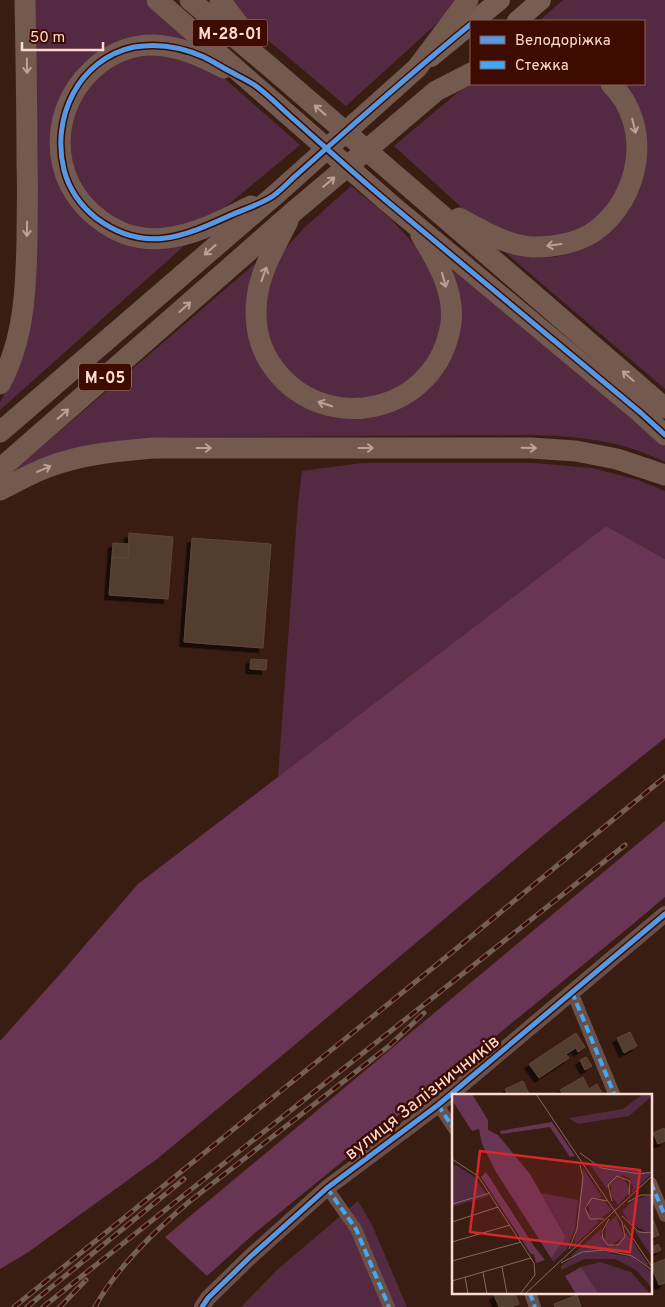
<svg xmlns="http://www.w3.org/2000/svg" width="665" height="1307" font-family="Overpass,sans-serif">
	<defs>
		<filter id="shadow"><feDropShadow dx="-4.5" dy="4.5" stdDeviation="0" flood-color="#0009"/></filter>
	</defs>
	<rect width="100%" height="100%" fill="#391d13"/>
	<g fill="#542a43">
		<path d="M32,0H145L193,42L101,51L82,64L68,82L59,99L78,214L185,245L0,410V403L15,372Z"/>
		<path d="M227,0H459L433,27L346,106L263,36L234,8Z"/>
		<path d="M563,0H665V389L499,247L535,256L555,257L575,252L640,182L621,84H644V21H539Z"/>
		<path d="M172,53L223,77L300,145L229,204L201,221L182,228L133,230L105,216L73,176L68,125L92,79L122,59Z"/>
		<path d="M471,84H599L605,88L626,125V176L604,213L571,234L528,240L472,217L394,146L463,88Z"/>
		<path d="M351,186L390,218L419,250L434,269L445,317L433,359L396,393L334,402L282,370L262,321V297L280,255L304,228Z"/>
		<path d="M264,256L248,322L327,414L441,373L444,259L665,446V462C656,458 646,453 636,450C602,438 566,436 530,435L195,437L153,438L3,480Z"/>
		<path d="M362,463H535L592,468L638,480L665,491V559L606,526L278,777L298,503L302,471Z"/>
		<path d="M358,1201L372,1225L407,1307H241L278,1269Z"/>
	</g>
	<g fill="#693555">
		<path d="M606,526L665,559V738L550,830L285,1053L157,1159L27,1253L0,1269V1041L61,973L138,884Z"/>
		<path d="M665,821V897L633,924L256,1232L207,1276L165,1237Z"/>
	</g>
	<g fill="#523c2f" stroke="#5f4738" filter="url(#shadow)">
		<path d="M129,533L173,537L168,599L109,595L112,557L128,558Z"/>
		<path d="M192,538L271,544L263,648L184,642Z"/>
		<path d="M113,543L129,544L128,558L112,557Z"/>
		<path d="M251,659L267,660L266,670L250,669Z"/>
		<path d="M630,1032L637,1046L624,1053L617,1038Z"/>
		<path d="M576,1033L585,1047L578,1052L576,1048L566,1054L569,1058L539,1078L529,1064Z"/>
		<path d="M586,1057L592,1066L585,1070L580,1060Z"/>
		<path d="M583,1077L589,1089L597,1084L602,1093L597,1096H564L560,1090Z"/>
		<path d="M523,1081L530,1096H508L505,1089Z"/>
		<path d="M664,1128L665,1131V1141L658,1144L653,1133Z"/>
		<path d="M653,1220L659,1235L651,1238V1221Z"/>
		<path d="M658,1244L661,1250L651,1254V1248Z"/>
		<path d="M665,1259V1283L659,1285L651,1265Z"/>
		<path d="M499,1293H515L519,1304L511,1307H499L494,1295Z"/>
		<path d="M577,1295L581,1307H555L554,1304Z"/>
	</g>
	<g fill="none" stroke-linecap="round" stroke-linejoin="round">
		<g stroke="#6a5047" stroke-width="12">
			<path d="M572,992L615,1096"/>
			<path d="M438,1105L454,1129"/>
			<path d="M651,1183L665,1216"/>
			<path d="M327,1188L356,1229L389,1307"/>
			<path d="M530,1293L535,1307"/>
		</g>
		<path stroke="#6a5047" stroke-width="16" d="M202,1307L208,1298L250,1257L327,1188L438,1105L665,914"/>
		<g stroke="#775e54" stroke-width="20">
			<path d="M474,21L500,0"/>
			<path d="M517,21L541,0"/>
			<path d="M431,57L471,24"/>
		</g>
		<g stroke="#74594f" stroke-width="21">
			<path d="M157,0L389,203L641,413L665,435"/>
			<path d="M190,0L269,66L665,408"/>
			<path d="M220,0L246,35"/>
			<path d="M224,68C201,56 179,46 153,45C133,45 115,52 100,63C48,103 46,180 99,219C118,234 141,241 166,238C196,235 224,219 251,206"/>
			<path d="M459,218C482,230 507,246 533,247C554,247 578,243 595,231C641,198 653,125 611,84"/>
			<path d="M288,221C276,245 260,271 257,298C254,321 258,345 271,364C321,439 438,415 451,323C455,292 437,261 421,235"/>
			<path d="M0,384C24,340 26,289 27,240C27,214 28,189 27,164C27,109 26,55 25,0"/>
			<path d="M0,432L274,196L417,68L468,0"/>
			<path d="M0,469L292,213L382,137L436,91L471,73"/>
			<path d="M0,490C16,482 32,473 48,467C82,454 118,451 154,448H531L576,451L617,459L665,475"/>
		</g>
		<g stroke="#745e55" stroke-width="5">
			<g id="rail">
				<path d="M14,1307L440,962L665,777"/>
				<path d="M27,1307L184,1179"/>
				<path d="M43,1307L625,845"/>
				<path d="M60,1307L86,1280"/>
				<path d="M95,1307C116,1268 157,1229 190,1201L389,1046L424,1013"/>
			</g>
		</g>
		<use href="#rail" stroke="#3d0b00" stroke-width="3" stroke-dasharray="9" stroke-linecap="butt"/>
		<g stroke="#3fa9f5" stroke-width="4" stroke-dasharray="8 4" stroke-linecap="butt">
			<path d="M572,992L615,1096"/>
			<path d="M438,1105L454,1129"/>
			<path d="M651,1183L665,1216"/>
			<path d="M327,1188L356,1229L389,1307"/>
			<path d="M530,1293L535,1307"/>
		</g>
		<g stroke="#3d0b00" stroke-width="8">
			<g id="cycleway">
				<path d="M471,24C426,61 381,100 337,139C322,152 308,165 293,178C287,184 280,191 273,196C261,204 245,209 231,215C183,237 144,254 96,218C81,206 69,189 64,170C51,118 78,59 134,47C158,43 182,47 204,57C214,62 223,68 233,73C240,77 249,81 256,86C268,95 279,106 290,116C323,145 355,175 389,203C473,273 557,343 641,413L665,435"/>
				<path d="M202,1307L208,1298L250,1257L327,1188L438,1105L665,914"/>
			</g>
		</g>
		<use href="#cycleway" stroke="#5399e6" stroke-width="5"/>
	</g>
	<defs><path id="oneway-shaft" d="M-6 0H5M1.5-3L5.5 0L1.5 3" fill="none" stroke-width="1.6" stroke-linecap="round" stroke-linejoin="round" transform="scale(1.25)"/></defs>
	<g stroke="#bfa096">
		<use href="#oneway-shaft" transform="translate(27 66) rotate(89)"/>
		<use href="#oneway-shaft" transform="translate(320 110) rotate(-139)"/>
		<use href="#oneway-shaft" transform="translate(634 126) rotate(76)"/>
		<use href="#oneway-shaft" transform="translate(329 182) rotate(-40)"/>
		<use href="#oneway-shaft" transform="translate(27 229) rotate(91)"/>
		<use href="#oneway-shaft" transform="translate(554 245) rotate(172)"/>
		<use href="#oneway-shaft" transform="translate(210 250) rotate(139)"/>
		<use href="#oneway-shaft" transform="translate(264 274) rotate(-70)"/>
		<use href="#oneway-shaft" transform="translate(444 280) rotate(74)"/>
		<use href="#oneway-shaft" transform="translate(185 307) rotate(-41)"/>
		<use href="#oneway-shaft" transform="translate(628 376) rotate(-139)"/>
		<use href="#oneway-shaft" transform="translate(325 404) rotate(-162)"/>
		<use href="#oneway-shaft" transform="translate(63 414) rotate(-41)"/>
		<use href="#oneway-shaft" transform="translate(204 448)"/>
		<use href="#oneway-shaft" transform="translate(366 448)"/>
		<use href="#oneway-shaft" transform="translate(529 448) rotate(1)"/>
		<use href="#oneway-shaft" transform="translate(44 469) rotate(-23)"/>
	</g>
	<g text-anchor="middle" stroke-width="5" stroke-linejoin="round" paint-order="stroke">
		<g fill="#3d0b00" stroke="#c39d92" stroke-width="1">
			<rect x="192.5" y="19.5" width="75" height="27" rx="4"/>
			<rect x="79" y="363.5" width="52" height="27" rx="4"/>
		</g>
		<g font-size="16" font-weight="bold" fill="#fddbd0">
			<text x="230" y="39">М-28-01</text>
			<text x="105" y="383">М-05</text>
		</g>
		<g font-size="18" fill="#fddbd0" stroke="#3d0b00">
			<text transform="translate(422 1097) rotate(-38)" y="6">вулиця Залізничників</text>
		</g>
	</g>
	<g transform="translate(452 1094)">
		<rect width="200" height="200" fill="#391d13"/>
		<path d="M191,0L200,2L177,22L126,30L117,24L171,15ZM137,69L200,79L180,99L181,93L177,84L170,81L155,95ZM4,71L21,82L36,102L0,113V73ZM131,74L150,103L131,113L147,128L118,156L123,147ZM171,83L179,97L166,111L159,101V88ZM89,99L126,106L123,135L114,156L101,168L99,164L114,142ZM200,101V138L196,139L178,129L170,117L183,105ZM150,105L160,116L148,125H140L135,109ZM164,122L172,142L160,151L153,147L154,131ZM150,134L148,140L163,153L174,138L198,173L170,158L119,162ZM182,136L200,140V163ZM150,158L180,163L200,178V194L184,176L163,165H133L109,176V172L123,162ZM148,168L179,178L198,200H147L129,173Z" fill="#542a43"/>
		<path d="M0,0H20L36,26V36L46,41L78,80L114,143L99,164L44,78L30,50L27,35L20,37L0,6ZM100,28L123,62L118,63L98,33L49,40L48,37ZM34,78L82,152L93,166L84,169L82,160H79L29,83ZM129,173L147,200H124L113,182Z" fill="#693555"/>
		<path fill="none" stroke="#87695f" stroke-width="1" d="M84,0L170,128L173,143L166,151H156L151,145L150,138L157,125M128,59L149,74L188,80L200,78M0,65L26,82L82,169L83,181L68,200M160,107L156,91L165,82L178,87L177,101M176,108L189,101H200M0,110L38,99M170,122L187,138L200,139M152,125H138L133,114L140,104L155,107M0,128L46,113M172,131L200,173M0,148L58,131M117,155L125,135L131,84L128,71M0,167L69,148M109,169L130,158L153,156L180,162L200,176M50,173L55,200M31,178L35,200M13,183L16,200M0,187L79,164M73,200L200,82"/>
		<path fill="#d62828" fill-opacity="0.15" stroke="#d62828" stroke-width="2.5" d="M28,57L188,76L178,158L18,138Z"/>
		<rect width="200" height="200" fill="none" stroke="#fddbd0" stroke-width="2.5"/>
	</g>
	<rect x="470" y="20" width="175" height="65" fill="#3d0b00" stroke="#8a5e53"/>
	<rect x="480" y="36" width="25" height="8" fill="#5399e6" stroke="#8a5e53"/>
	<text x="515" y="45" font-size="15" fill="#fddbd0">Велодоріжка</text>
	<rect x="480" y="61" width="25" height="8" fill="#3fa9f5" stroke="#8a5e53"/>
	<text x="515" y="70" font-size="15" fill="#fddbd0">Стежка</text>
	<path d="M22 42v8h81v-8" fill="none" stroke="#fddbd0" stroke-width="2.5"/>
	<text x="30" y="42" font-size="15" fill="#fddbd0" stroke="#3d0b00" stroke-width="4" paint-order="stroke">50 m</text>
</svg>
